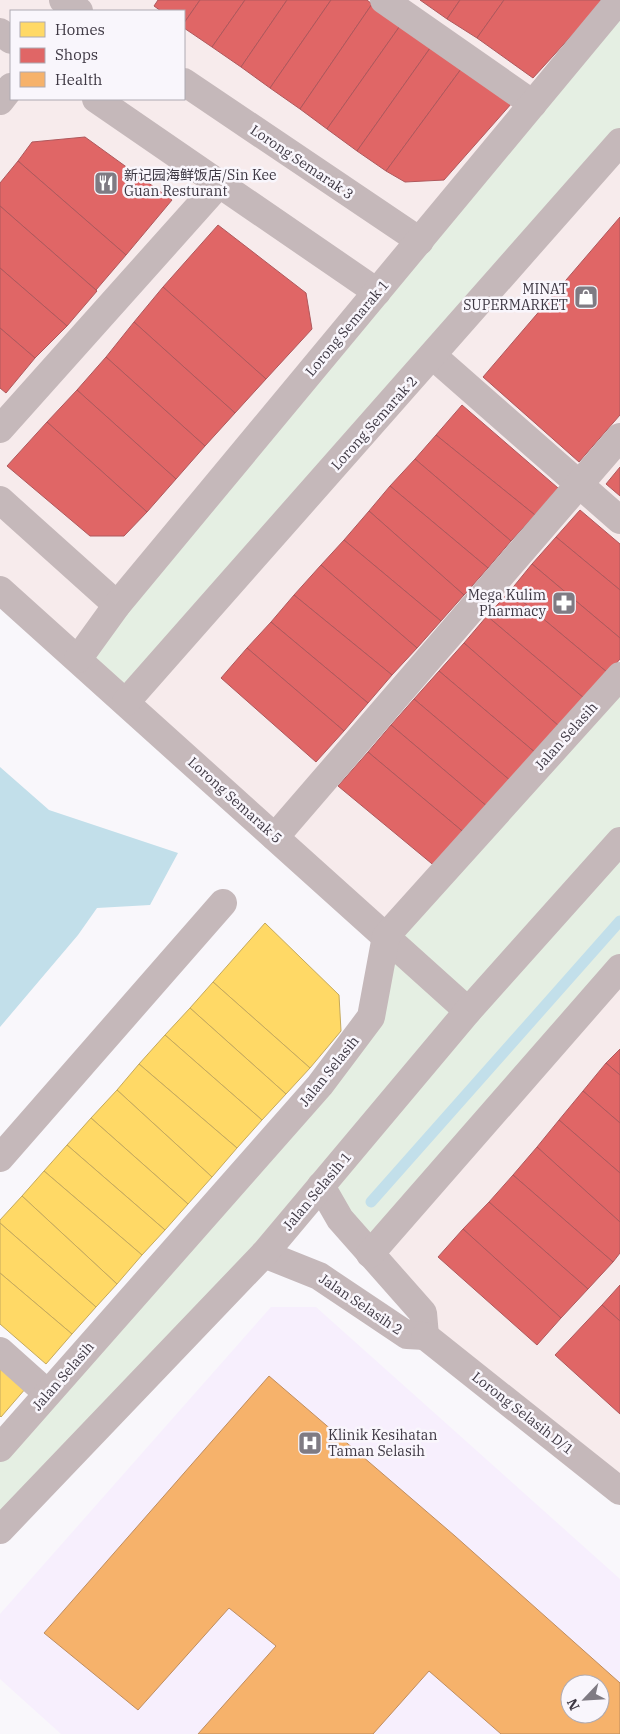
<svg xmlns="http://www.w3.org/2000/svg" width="620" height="1734" font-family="'IBM Plex Serif','Noto Sans SC',serif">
	<rect width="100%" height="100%" fill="#f9f7fb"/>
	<path fill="#f7ebec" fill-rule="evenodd" d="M0,0H620V1491L425,1336L370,1254L468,1011L0,591ZM11,11H184V99H11Z"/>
	<path fill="#f7effd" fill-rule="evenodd" d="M271,1307H316L620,1579V1734H61L0,1679V1614ZM570,1684H600V1714H570Z"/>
	<g fill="#e5efe3">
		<path d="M620,0V142L126,702L78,659Z"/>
		<path d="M620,676V968L370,1254L321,1187L0,1530V1449L371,1017L386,936Z"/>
	</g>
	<path fill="#c2dfea" d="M0,767L49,810L178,853L150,905L97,908L78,935L0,1027Z"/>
	<g fill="#ffd966" stroke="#c5a95c">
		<path d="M265,923L339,995L341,1031L310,1068L213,982Z"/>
		<path d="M213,982L310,1068L286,1094L190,1008Z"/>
		<path d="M190,1008L286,1094L262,1120L165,1035Z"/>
		<path d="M165,1035L262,1120L237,1148L139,1064Z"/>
		<path d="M139,1064L237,1148L212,1177L117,1090Z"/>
		<path d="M117,1090L212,1177L188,1204L91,1118Z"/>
		<path d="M91,1118L188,1204L165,1230L67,1145Z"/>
		<path d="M67,1145L165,1230L142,1255L44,1171Z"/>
		<path d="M44,1171L142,1255L117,1284L22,1196Z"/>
		<path d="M22,1196L117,1284L96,1307L0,1223V1220Z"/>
		<path d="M0,1223L96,1307L72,1334L0,1273Z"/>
		<path d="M0,1273L72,1334L46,1364L0,1324Z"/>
		<path d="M0,1365L26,1388L1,1417L0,1416Z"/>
	</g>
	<g fill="#e06666" stroke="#af585c">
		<path d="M158,0H200L184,23V11H161L154,6Z"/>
		<path d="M200,0H245L212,47L184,28V23Z"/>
		<path d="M245,0H287L241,67L212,47Z"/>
		<path d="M287,0H331L270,88L241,67Z"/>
		<path d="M331,0H367L372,4L300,109L270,88Z"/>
		<path d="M420,0H460L447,19Z"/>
		<path d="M460,0H504L477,38L447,19Z"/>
		<path d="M504,0H604L533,78L477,38Z"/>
		<path d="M372,4L402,23L327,129L300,109Z"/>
		<path d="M402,23L433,44L357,151L327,129Z"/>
		<path d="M433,44L464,65L386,171L357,151Z"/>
		<path d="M464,65L512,103L444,180L405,182L386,171Z"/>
		<path d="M85,137L172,200L126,255L18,161L32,142Z"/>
		<path d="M18,161L126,255L96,290L0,206V183Z"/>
		<path d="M0,206L97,291L67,326L0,268Z"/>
		<path d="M620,217V415L579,462L483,377Z"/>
		<path d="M218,225L306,293L312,329L266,379L163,287Z"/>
		<path d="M0,268L67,326L35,358L0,328Z"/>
		<path d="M163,287L266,379L235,413L134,322Z"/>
		<path d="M134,322L235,413L205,446L106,357Z"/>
		<path d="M0,328L35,358L6,393L0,388Z"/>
		<path d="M106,357L205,446L176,479L77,390Z"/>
		<path d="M77,390L176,479L147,512L47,422Z"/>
		<path d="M462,405L558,488L535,515L436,435Z"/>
		<path d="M47,422L147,512L124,536H90L7,466Z"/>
		<path d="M436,435L535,515L511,541L415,459Z"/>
		<path d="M415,459L511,541L488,568L390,486Z"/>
		<path d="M620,467V496L606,484Z"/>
		<path d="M390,486L488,568L464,595L369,511Z"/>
		<path d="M580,510L620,544V590L556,537Z"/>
		<path d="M369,511L464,595L441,621L344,540Z"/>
		<path d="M556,537L620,590V638L532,564Z"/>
		<path d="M344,540L441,621L417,648L321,565Z"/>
		<path d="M532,564L620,638V659L608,673L510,591Z"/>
		<path d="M321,565L417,648L392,675L294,595Z"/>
		<path d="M510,591L608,673L585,699L487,616Z"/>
		<path d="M294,595L392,675L368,703L271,622Z"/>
		<path d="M487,616L585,699L560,727L464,643Z"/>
		<path d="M271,622L368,703L344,731L247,648Z"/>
		<path d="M464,643L560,727L537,754L439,671Z"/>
		<path d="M247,648L344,731L316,762L221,678Z"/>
		<path d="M439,671L537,754L512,782L414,699Z"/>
		<path d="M414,699L512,782L489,808L391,725Z"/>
		<path d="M391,725L489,808L467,835L368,752Z"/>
		<path d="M368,752L467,835L437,868L338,786Z"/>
		<path d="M620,1049V1075L606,1063Z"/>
		<path d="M606,1063L620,1075V1123L583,1091Z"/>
		<path d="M583,1091L620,1123V1173L559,1120Z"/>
		<path d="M559,1120L620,1173V1222L537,1147Z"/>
		<path d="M537,1147L620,1222V1253L613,1262L513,1175Z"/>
		<path d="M513,1175L613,1262L588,1289L489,1202Z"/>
		<path d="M489,1202L588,1289L561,1318L463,1229Z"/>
		<path d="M463,1229L561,1318L537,1345L438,1257Z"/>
		<path d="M620,1285V1321L602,1305Z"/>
		<path d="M602,1305L620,1321V1414L555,1355Z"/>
	</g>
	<path fill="#f6b26b" stroke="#bf8d5f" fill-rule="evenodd" d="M269,1376L455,1536L620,1683V1734H501L429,1671L373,1734H198L276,1646L229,1608L138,1710L44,1633ZM570,1684H600V1714H570Z"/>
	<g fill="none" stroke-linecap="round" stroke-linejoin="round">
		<path stroke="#c2dfea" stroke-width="11" d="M371,1202L620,921"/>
		<g stroke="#c5b8ba" stroke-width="28">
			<path d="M63,0L79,11"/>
			<path d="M384,0L533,104"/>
			<path d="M0,32L11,40"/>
			<path d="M184,82L420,241"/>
			<path d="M96,99L377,292"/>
			<path d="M0,101L11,87"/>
			<path d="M433,356L620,520"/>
			<path d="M0,429L219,184"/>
			<path d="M0,500L117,605"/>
			<path d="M0,590L468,1011"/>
			<path d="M78,659L117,605L619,0"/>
			<path d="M126,702L620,142"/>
			<path d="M275,837L620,437"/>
			<path d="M0,1158L223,903"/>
			<path d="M321,1186L340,1219L423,1313L425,1336"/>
			<path d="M264,1254L319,1276L407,1335L425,1336"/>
			<path d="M370,1254L620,968"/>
			<path d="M425,1336L620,1491"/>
			<path d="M0,1351L47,1393"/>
			<path d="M0,1448L320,1085L371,1017L386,936L620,676"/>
			<path d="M0,1530L264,1254L468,1011L620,841"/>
		</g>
	</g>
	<defs>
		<g id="restaurant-square" transform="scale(1.25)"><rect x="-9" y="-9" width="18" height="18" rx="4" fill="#7f7b83" stroke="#f9f6fc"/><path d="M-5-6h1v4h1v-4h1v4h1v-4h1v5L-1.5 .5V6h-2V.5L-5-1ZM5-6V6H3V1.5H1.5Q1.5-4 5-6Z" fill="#fff"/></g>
		<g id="shop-square" transform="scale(1.25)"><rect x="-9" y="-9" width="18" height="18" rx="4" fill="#7f7b83" stroke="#f9f6fc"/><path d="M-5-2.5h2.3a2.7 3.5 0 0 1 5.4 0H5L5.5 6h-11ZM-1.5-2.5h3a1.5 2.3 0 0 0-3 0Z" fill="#fff"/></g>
		<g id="pharmacy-square" transform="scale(1.25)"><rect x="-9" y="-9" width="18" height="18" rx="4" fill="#7f7b83" stroke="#f9f6fc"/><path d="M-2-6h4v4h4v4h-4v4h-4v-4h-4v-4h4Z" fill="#fff"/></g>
		<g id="hospital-square" transform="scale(1.25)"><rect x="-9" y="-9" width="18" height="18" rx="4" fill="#7f7b83" stroke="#f9f6fc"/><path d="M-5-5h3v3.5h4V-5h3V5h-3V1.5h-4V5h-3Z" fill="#fff"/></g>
	</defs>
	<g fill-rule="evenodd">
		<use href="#restaurant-square" x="106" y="183"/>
		<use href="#shop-square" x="586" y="297"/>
		<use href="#pharmacy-square" x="564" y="603"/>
		<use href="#hospital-square" x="310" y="1443"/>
	</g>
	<g text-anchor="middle" stroke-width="5" stroke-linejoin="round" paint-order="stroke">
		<g font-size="14" fill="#3e3843" stroke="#f9f6fc">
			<text transform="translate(302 162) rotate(34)" y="5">Lorong Semarak 3</text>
			<text transform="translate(347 328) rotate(-50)" y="5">Lorong Semarak 1</text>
			<text transform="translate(374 423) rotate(-48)" y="5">Lorong Semarak 2</text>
			<text transform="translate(566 736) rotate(-48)" y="5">Jalan Selasih</text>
			<text transform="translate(235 800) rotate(42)" y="5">Lorong Semarak 5</text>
			<text transform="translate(329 1071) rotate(-51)" y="5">Jalan Selasih</text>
			<text transform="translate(317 1191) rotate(-50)" y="5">Jalan Selasih 1</text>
			<text transform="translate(361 1304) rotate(34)" y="5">Jalan Selasih 2</text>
			<text transform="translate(63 1376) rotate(-49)" y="5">Jalan Selasih</text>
			<text transform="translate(523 1413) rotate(38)" y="5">Lorong Selasih D/1</text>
		</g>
		<g font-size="14" fill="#3e3843" stroke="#f9f6fc" text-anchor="start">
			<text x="124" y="180">新记园海鲜饭店/Sin Kee<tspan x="124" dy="16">Guan Resturant</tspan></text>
			<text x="568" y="294" text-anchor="end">MINAT<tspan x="568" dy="16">SUPERMARKET</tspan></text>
			<text x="546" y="600" text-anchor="end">Mega Kulim<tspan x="546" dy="16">Pharmacy</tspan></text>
			<text x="328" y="1440">Klinik Kesihatan<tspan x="328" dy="16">Taman Selasih</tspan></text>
		</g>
	</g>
	<rect x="10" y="10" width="175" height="90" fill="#f9f6fc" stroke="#aeaab2"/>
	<rect x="20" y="22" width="25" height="15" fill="#ffd966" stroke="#aeaab2"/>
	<text x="55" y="35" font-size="15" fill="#3e3843">Homes</text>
	<rect x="20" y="48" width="25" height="15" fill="#e06666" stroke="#aeaab2"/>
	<text x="55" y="60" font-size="15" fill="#3e3843">Shops</text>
	<rect x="20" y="72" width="25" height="15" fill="#f6b26b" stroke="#aeaab2"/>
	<text x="55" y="85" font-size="15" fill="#3e3843">Health</text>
	<g transform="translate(585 1699) rotate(245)"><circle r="24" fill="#f9f6fc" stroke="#aeaab2"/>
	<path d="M0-4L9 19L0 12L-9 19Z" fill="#7f7b83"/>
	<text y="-8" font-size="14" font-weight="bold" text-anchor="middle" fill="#3e3843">N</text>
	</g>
</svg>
